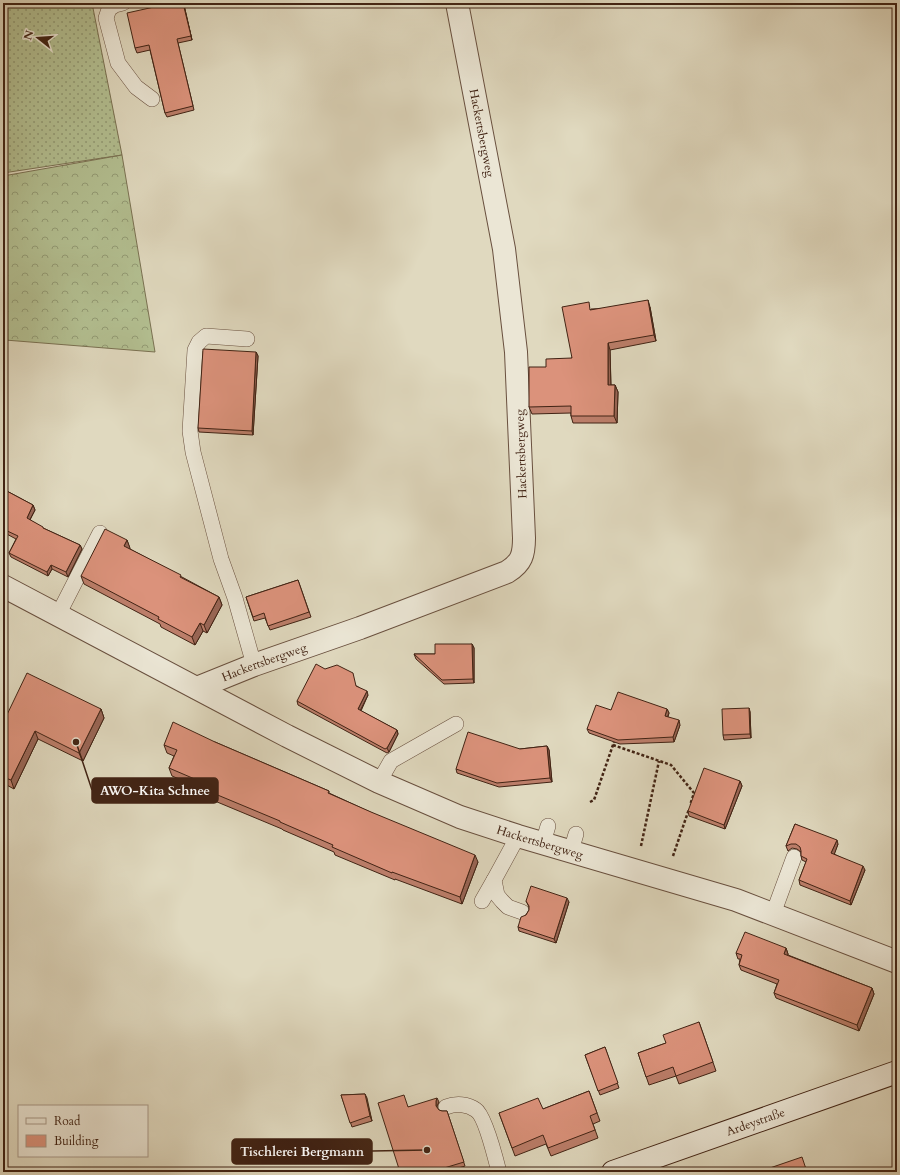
<svg xmlns="http://www.w3.org/2000/svg" width="900" height="1175" font-family="Cardo,serif">
	<defs>
		<pattern id="grass-dots" width="8" height="8" patternUnits="userSpaceOnUse"><rect width="8" height="8" fill="#b3bf91"/><path d="M2 2h.1M6 6h.1" fill="none" stroke="#939b75" stroke-width="1.8" stroke-linecap="round"/></pattern>
		<pattern id="forest-crowns" width="20" height="18" patternUnits="userSpaceOnUse"><rect width="20" height="18" fill="#b3bf91"/><path d="M2 6a3 3 0 1 1 6 0M12 15a3 3 0 1 1 6 0" fill="none" stroke="#939b75"/></pattern>
	</defs>
	<rect width="100%" height="100%" fill="#e0d9bf"/>
	<filter id="stains"><feTurbulence type="fractalNoise" baseFrequency=".005" numOctaves="4"/><feColorMatrix values="0 0 0 0 .2 0 0 0 0 .09 0 0 0 0 .02 0 0 0 .5 -.17"/></filter>
	<radialGradient id="worn" r=".72"><stop offset=".6" stop-color="#630" stop-opacity="0"/><stop offset="1" stop-color="#630" stop-opacity=".3"/></radialGradient>
	<path fill="url(#grass-dots)" stroke="#7a7152" d="M3,3H92L122,155L3,173Z"/>
	<path fill="url(#forest-crowns)" stroke="#7a7152" d="M122,155L155,352L5,340L3,333V176Z"/>
	<g fill="none" stroke-linecap="round" stroke-linejoin="round">
		<g stroke="#69503f" stroke-width="16">
			<g id="service">
				<path d="M123,3L115,5L109,9L106,18L118,63L136,87L152,99"/>
				<path d="M247,339L206,336L199,342L195,350L190,431L193,452L221,559L235,598L254,665"/>
				<path d="M58,615L100,533"/>
				<path d="M379,782L391,761L456,724"/>
				<path d="M518,836L494,880L497,895L502,901L508,907L522,912"/>
				<path d="M543,843L548,826"/>
				<path d="M571,851L576,834"/>
				<path d="M482,901L494,880"/>
				<path d="M773,914L794,857"/>
				<path d="M446,1107C456,1103 468,1104 476,1110C485,1116 496,1160 499,1172"/>
			</g>
		</g>
		<g stroke="#69503f" stroke-width="24">
			<g id="minor">
				<path id="s1" d="M3,586L287,736L379,782L460,817L518,836L736,900L897,962"/>
				<path id="s2" d="M197,688L254,665L360,628L507,572C522,563 524,554 524,538L516,352L504,249L457,3"/>
			</g>
		</g>
		<g stroke="#412314" stroke-width="24">
			<g id="secondary">
				<path id="s3" d="M613,1172L897,1072"/>
			</g>
		</g>
		<g stroke="#412314" stroke-width="2.5" stroke-dasharray="3 2" stroke-linecap="butt">
			<path d="M613,745L671,765L694,793L690,805"/>
			<path d="M590,802L594,800L614,742"/>
			<path d="M641,846L659,761"/>
			<path d="M673,856L689,809"/>
		</g>
		<use href="#service" stroke="#ebe6d5" stroke-width="15"/>
		<use href="#minor" stroke="#ebe6d5" stroke-width="22"/>
		<use href="#secondary" stroke="#ebe6d5" stroke-width="22"/>
	</g>
	<g fill="#bc7e6a" stroke="#412314">
		<path d="M184,5L192,40L178,43L194,110L167,117L165,113L150,50L137,53L135,48Z"/>
		<path d="M650,307L656,341L610,350L611,385H615L618,392L617,423H573L571,416V413L532,414L529,407L546,367L572,358L591,309Z"/>
		<path d="M256,352L258,356L253,435L199,432L198,428Z"/>
		<path d="M3,489L33,505L35,510L30,520L43,528L80,545L82,549L68,577L52,569L48,576L11,557L9,553L16,539L3,532Z"/>
		<path d="M127,540L130,549L219,597L222,605L207,633L203,631L195,645L161,627L160,624L84,584L81,576Z"/>
		<path d="M298,580L311,617L270,630L265,618L254,621L246,597Z"/>
		<path d="M472,644L474,648V683L444,684L416,659L414,654H435Z"/>
		<path d="M357,686L368,695L361,711L397,730L398,734L389,752L387,753L298,705L297,701Z"/>
		<path d="M749,708L750,712L751,738L724,740L723,735Z"/>
		<path d="M101,709L104,718L83,761L38,739L14,789L3,783V723Z"/>
		<path d="M667,709L669,713L668,717L680,725L674,742L620,744L589,733L587,729L611,710Z"/>
		<path d="M215,742L329,791V793L478,862L462,904L395,879V880L335,855L334,852L283,830L282,829L198,794L196,786L172,776L169,768L174,756L167,753L164,745Z"/>
		<path d="M547,746L549,750L552,782L499,787L457,773L456,769L520,749Z"/>
		<path d="M740,781L742,786L725,829L689,816L688,811Z"/>
		<path d="M795,824L838,844L834,854L865,870L851,905L800,885L799,880L806,862L802,860L801,856V852L797,849L792,848L788,851L786,846Z"/>
		<path d="M526,901L569,902L556,943L519,931L518,927L529,910V907Z"/>
		<path d="M786,948L788,954V955L872,988L874,994L859,1031L776,998L774,993L777,984L741,970L739,965L740,959H738L736,953Z"/>
		<path d="M699,1022L716,1071L679,1084L676,1076L649,1085L638,1053L666,1043Z"/>
		<path d="M605,1047L619,1088L600,1095L585,1055Z"/>
		<path d="M589,1091L600,1121L593,1124L598,1138L551,1156L546,1144L515,1156L499,1113L543,1109Z"/>
		<path d="M365,1094L372,1121L352,1127L341,1095Z"/>
		<path d="M439,1102L437,1106V1108L439,1110L442,1111H447L465,1166L446,1172H400L408,1107Z"/>
	</g>
	<g fill="#996656" stroke="#412314">
		<path d="M183,3L184,5L192,40L191,36Z"/>
		<path d="M648,300L650,307L656,341L654,335Z"/>
		<path d="M608,343L610,350L611,392L608,385Z"/>
		<path d="M256,352L258,356L253,435L252,431Z"/>
		<path d="M615,385L618,392L617,423L614,416Z"/>
		<path d="M33,505L35,510L28,523L27,518Z"/>
		<path d="M127,540L130,548L127,554L124,546Z"/>
		<path d="M80,545L82,549L68,577L66,572Z"/>
		<path d="M51,565L52,569L48,576L47,572Z"/>
		<path d="M219,597L222,605L207,633L204,625Z"/>
		<path d="M200,623L203,631L195,645L192,637Z"/>
		<path d="M472,644L474,648V683L473,679Z"/>
		<path d="M367,691L368,695L359,713L358,709Z"/>
		<path d="M749,708L750,712L751,738L750,734Z"/>
		<path d="M101,709L104,718L83,761L79,753Z"/>
		<path d="M667,709L669,713L666,720L665,716Z"/>
		<path d="M679,720L680,725L674,742L673,737Z"/>
		<path d="M397,730L398,734L389,752L387,748Z"/>
		<path d="M35,731L38,739L14,789L11,780Z"/>
		<path d="M547,746L549,750L552,782L550,778Z"/>
		<path d="M740,781L742,786L725,829L724,825Z"/>
		<path d="M837,840L838,844L833,858L831,853Z"/>
		<path d="M475,855L478,862L462,904L460,897Z"/>
		<path d="M863,866L865,870L851,905L850,901Z"/>
		<path d="M567,898L569,902L556,943L554,939Z"/>
		<path d="M786,948L788,954L786,959L784,954Z"/>
		<path d="M872,988L874,994L859,1031L857,1025Z"/>
		<path d="M365,1094L367,1098L372,1121L370,1116Z"/>
		<path d="M437,1098L439,1102L437,1106L438,1110L436,1106V1101Z"/>
	</g>
	<g fill="#db927b" stroke="#412314">
		<path d="M172,3H183L191,36L177,39L193,106L165,113L149,45L135,48L127,13Z"/>
		<path d="M648,300L654,335L608,343V385H615L614,416H571V406L529,407V367H546V359L572,358L562,307L589,302L590,310Z"/>
		<path d="M203,349L256,352L252,431L198,428Z"/>
		<path d="M3,489L33,505L27,518L43,527V528L80,545L66,572L51,565L47,572L9,553L18,536L3,529Z"/>
		<path d="M105,529L127,540L124,546L181,575L180,577L219,597L204,625L200,623L192,637L158,619L159,617L81,576Z"/>
		<path d="M298,580L309,612L268,626L264,613L253,617L246,597Z"/>
		<path d="M435,644H472L473,679L442,680L414,654H435Z"/>
		<path d="M316,664L325,669L337,665L353,673L356,686L367,691L358,709L397,730L387,748L385,749L297,701Z"/>
		<path d="M27,673L101,709L79,753L35,731L11,780L3,777V723Z"/>
		<path d="M618,692L667,709L665,716L679,720L673,737L618,740L587,729L596,705L611,710Z"/>
		<path d="M749,708L750,734L723,735L722,709Z"/>
		<path d="M173,722L215,742L329,791L328,793L371,812L475,855L460,897L392,872V873L332,847L333,845L280,822V821L196,786L197,780L169,768L177,750L164,745Z"/>
		<path d="M468,732L520,749L547,746L550,778L497,783L456,769Z"/>
		<path d="M704,768L740,781L724,825L688,811Z"/>
		<path d="M795,824L837,840L831,853L863,866L850,901L799,880L807,859L801,856V851L800,847L796,844H791L786,846Z"/>
		<path d="M531,886L567,898L554,939L518,927L521,917L526,915L529,910V906L526,901Z"/>
		<path d="M745,932L786,948L784,954L872,988L857,1025L774,993L779,980L739,965L742,955L736,953Z"/>
		<path d="M699,1022L713,1062L676,1076L673,1067L646,1077L638,1053L666,1043L663,1035Z"/>
		<path d="M605,1047L618,1083L598,1091L585,1055Z"/>
		<path d="M589,1091L597,1113L590,1116L595,1130L548,1148L543,1135L512,1148L499,1113L538,1098L543,1109Z"/>
		<path d="M365,1094L370,1116L350,1123L341,1095Z"/>
		<path d="M404,1095L408,1107L437,1098L436,1101V1106L439,1110L442,1111H447L464,1162L431,1172H400L378,1103Z"/>
		<path d="M802,1157L807,1172H764V1170Z"/>
	</g>
	<g text-anchor="middle" stroke-width="3.5" stroke-linejoin="round" paint-order="stroke">
		<g font-size="12" fill="#412314" stroke="#ebe6d5">
			<text transform="translate(482 133) rotate(79)" y="4">Hackertsbergweg</text>
			<text transform="translate(521 454) rotate(-92)" y="4">Hackertsbergweg</text>
			<text dy="4" stroke="none"><textPath href="#s2" startOffset="72">Hackertsbergweg</textPath></text>
			<text dy="4" stroke="none"><textPath href="#s1" startOffset="596">Hackertsbergweg</textPath></text>
			<text dy="4" stroke="none"><textPath href="#s3" startOffset="151">Ardeystraße</textPath></text>
		</g>
	</g>
	<path fill="none" stroke="#412314" stroke-width="1.5" d="M76 742L92 790M427 1150L372 1151"/>
	<g fill="#412314" stroke="#ebe6d5" stroke-width="1.5">
		<circle cx="76" cy="742" r="4"/>
		<circle cx="427" cy="1150" r="4"/>
	</g>
	<g fill="#412314" stroke="#412314" stroke-width="1.5">
		<rect x="92" y="778" width="126" height="25" rx="4"/>
		<rect x="232" y="1139" width="140" height="25" rx="4"/>
	</g>
	<g font-size="13" text-anchor="middle" font-weight="bold" fill="#fff">
		<text x="155" y="795">AWO-Kita Schnee</text>
		<text x="302" y="1156">Tischlerei Bergmann</text>
	</g>
	<rect width="900" height="1175" fill="none" stroke="#e0d9bf" stroke-width="16"/>
	<rect x="4" y="4" width="892" height="1167" fill="none" stroke="#412314" stroke-width="2"/>
	<rect x="8" y="8" width="884" height="1159" fill="none" stroke="#412314"/>
	<rect x="18" y="1105" width="130" height="52" fill="#ebe6d5" stroke="#a79888"/>
	<rect x="26" y="1118" width="20" height="6" fill="#ebe6d5" stroke="#a79888"/>
	<text x="54" y="1125" font-size="12" fill="#412314">Road</text>
	<rect x="26" y="1135" width="20" height="12" fill="#db927b" stroke="#a79888"/>
	<text x="54" y="1145" font-size="12" fill="#412314">Building</text>
	<g transform="translate(38 38) rotate(287)" stroke="#ebe6d5" stroke-width="3" paint-order="stroke">
	<path d="M0-3L7 15L0 10L-7 15Z" fill="#412314"/>
	<text y="-6" font-size="11" font-weight="bold" text-anchor="middle" fill="#412314">N</text>
	</g>
	<rect width="100%" height="100%" filter="url(#stains)"/>
	<rect width="100%" height="100%" fill="url(#worn)"/>
</svg>
